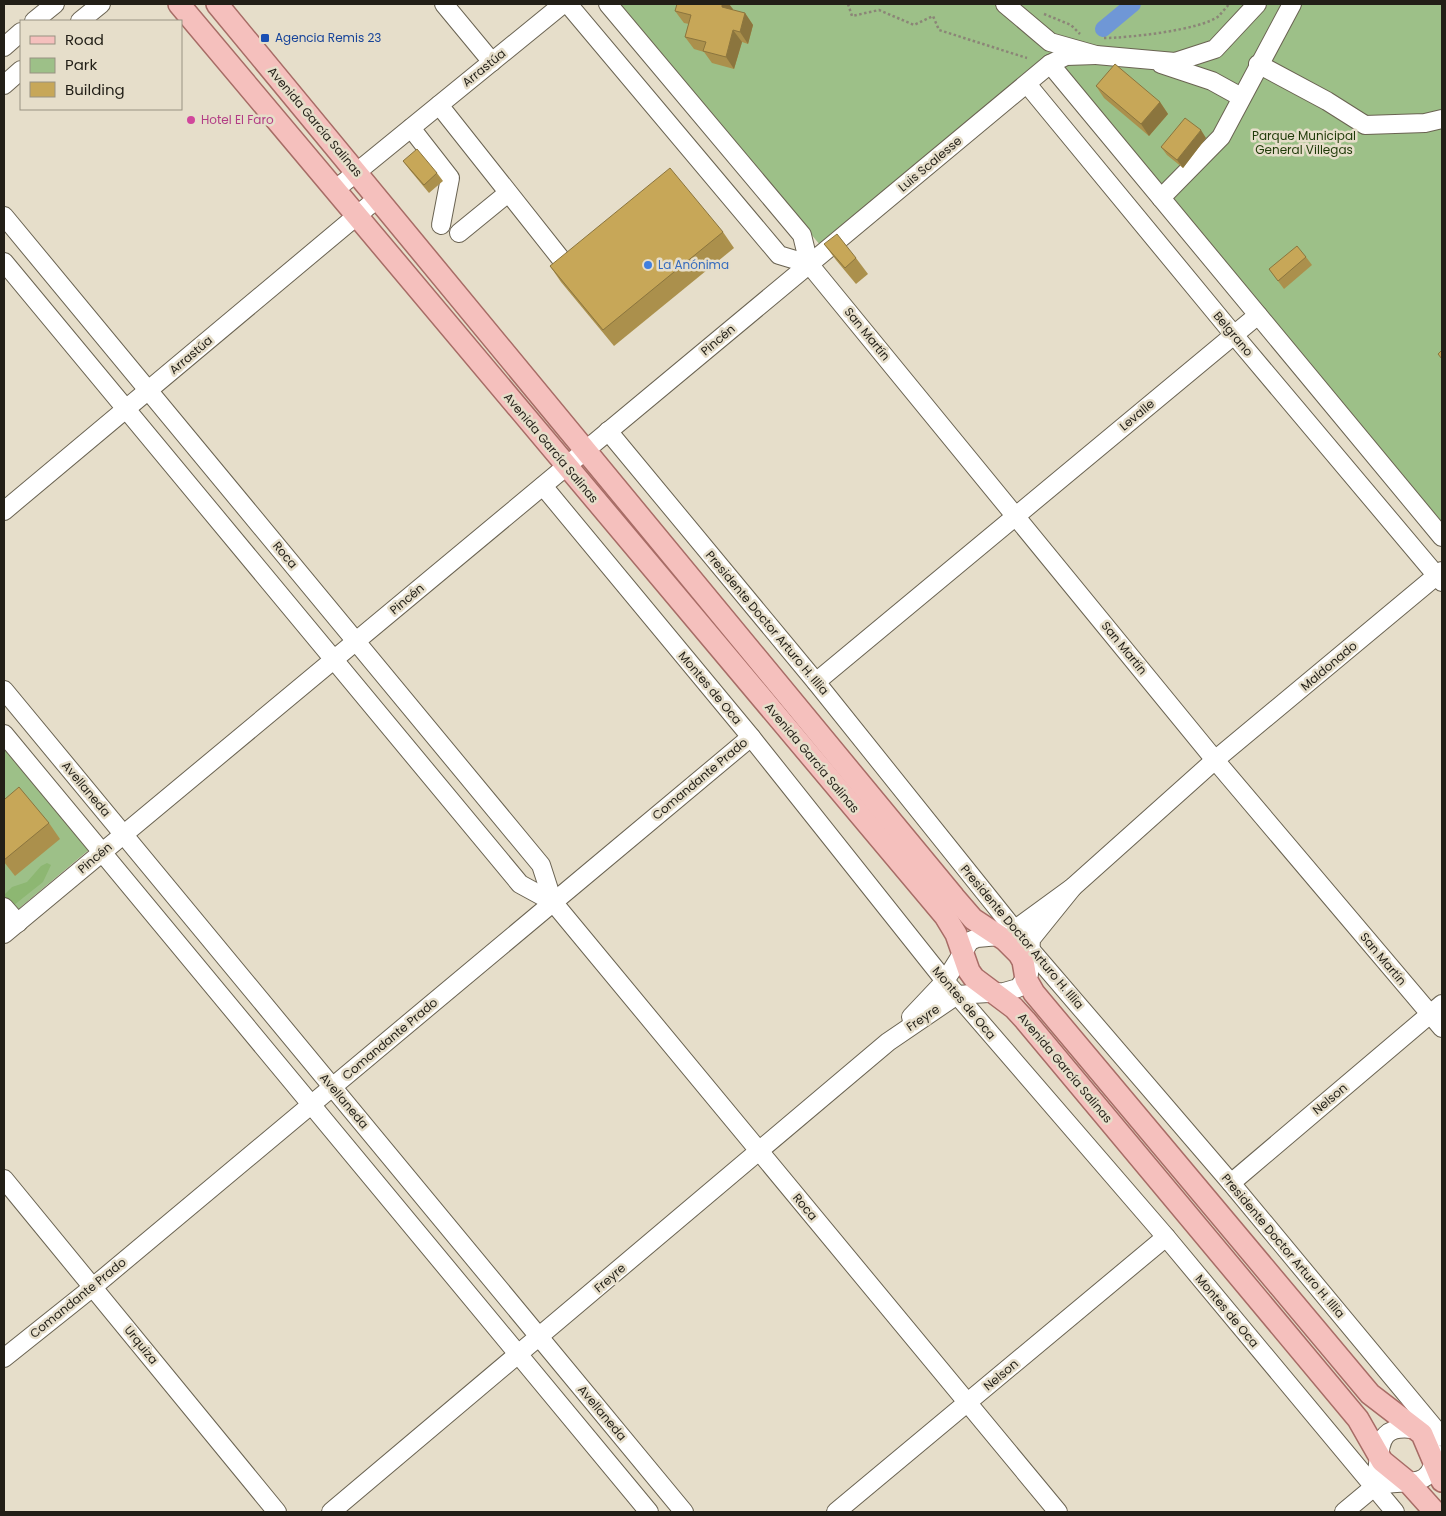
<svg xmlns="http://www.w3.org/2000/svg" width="1446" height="1516" font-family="Poppins,sans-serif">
	<rect width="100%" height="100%" fill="#e6deca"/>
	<g fill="#9dc088">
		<path d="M616,4H1442V526L1051,56L821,246Z"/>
		<path d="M4,744L91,848L4,921Z"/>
	</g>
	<path fill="#8db772" d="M47,863L51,865L43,882L4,913V895L12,887L27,882L41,866Z"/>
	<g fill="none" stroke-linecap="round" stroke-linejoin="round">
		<path stroke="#6f97d6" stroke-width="16" d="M1103,29L1133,4"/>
		<g stroke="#6a6352" stroke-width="20">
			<g id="minor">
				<path d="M444,4L492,62"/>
				<path d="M568,4L779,255L809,264"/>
				<path d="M608,4L802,235L809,264L1215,760L1442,1028"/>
				<path d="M1005,4L1050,42L1096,55L1175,62L1215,49L1257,4"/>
				<path d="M34,21L55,4"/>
				<path d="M80,21L101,4"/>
				<path d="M4,47L21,32"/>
				<path d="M1050,64L1442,537"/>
				<path d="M1161,64L1212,81L1241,97"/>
				<path d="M1258,64L1327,101L1365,125L1425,123L1442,119"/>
				<path d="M1027,84L1234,335L1442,582"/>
				<path d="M4,85L21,70"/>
				<path d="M439,105L561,259"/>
				<path d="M411,128L450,178L441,225"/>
				<path d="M336,189L563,4"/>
				<path d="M1161,198L1221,137L1292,4"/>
				<path d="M4,216L541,865L553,902"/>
				<path d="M459,233L508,193"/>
				<path d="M4,262L520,884L553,902L1058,1512"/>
				<path d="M608,431L816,682L1030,949L1231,1183L1442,1437"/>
				<path d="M543,486L751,737L945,981L1166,1237L1395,1512"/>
				<path d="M4,511L378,198"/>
				<path d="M816,682L1258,315"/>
				<path d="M4,690L684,1512"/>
				<path d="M4,734L649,1512"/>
				<path d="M4,907L18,923"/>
				<path d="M4,934L1050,64L1066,56L1096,55"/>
				<path d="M911,1017L945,981L970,941L977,938L999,936L1014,930L1073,887L1215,760L1442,571"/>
				<path d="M4,1179L277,1512"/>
				<path d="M1231,1183L1442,1004"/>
				<path d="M4,1358L93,1287L751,737"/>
				<path d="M1423,1431C1368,1419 1384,1455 1374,1487C1401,1476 1432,1495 1435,1453"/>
				<path d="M331,1512L888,1042L957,995L1004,992L1018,988L1029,974L1031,939L1073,887"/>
				<path d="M836,1512L1166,1237"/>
				<path d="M1344,1512L1374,1487"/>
			</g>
		</g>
		<g stroke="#a76c66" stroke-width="24">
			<g id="major">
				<path d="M179,4L945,916L956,934L969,971L974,978L1014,1008L1025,1020L1358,1419L1382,1461L1409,1483L1435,1512"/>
				<path d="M217,4L954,897L973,919L1005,940L1019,954L1023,961L1026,979L1034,993L1370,1394L1422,1434L1442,1481"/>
			</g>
		</g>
		<g stroke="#8b8577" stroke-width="2.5" stroke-dasharray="2.5 2.5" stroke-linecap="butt">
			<path d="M848,4L852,16L879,10L914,25L933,16L939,30L1027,58"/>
			<path d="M1044,14L1071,25L1080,34"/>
			<path d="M1104,38C1128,38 1201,30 1219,16C1222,12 1226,8 1229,4"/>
		</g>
		<use href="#minor" stroke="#fff" stroke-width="18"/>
		<use href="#major" stroke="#f5c0bd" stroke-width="21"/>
	</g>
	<g fill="#ab904c">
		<path d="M733,9L732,10L745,13L753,25L748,44L742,42L734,69L712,63L704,52L694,49L685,37L689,24L684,23L675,11Z"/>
		<path d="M1096,86L1160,102L1168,114L1149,136L1104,98Z"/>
		<path d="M1206,138L1183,168L1167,155L1161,147Z"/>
		<path d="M403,161L437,173L443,181L429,193L409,169Z"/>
		<path d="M723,232L734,248L614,346L561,282L550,266Z"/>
		<path d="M824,244L856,258L868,274L856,284L836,260Z"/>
		<path d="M1306,257L1312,265L1284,289L1269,269Z"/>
		<path d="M4,798L49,823L60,839L15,876L4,862Z"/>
	</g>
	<g fill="#8b753e">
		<path d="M722,4H729L733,9L730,19L722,7Z"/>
		<path d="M745,13L753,25L748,44L740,32Z"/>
		<path d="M733,30L742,42L734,69L726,57Z"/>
		<path d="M1160,102L1168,114L1149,136L1141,124Z"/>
		<path d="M1201,130L1206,138L1183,168L1177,160Z"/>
	</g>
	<g fill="#c7a758" stroke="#8b753e">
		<path d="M677,4H722V7L745,13L740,32L733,30L726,57L703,51L706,42L685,37L691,15L675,11Z"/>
		<path d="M1115,64L1160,102L1141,124L1096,86Z"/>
		<path d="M1185,118L1201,130L1177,160L1161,147Z"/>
		<path d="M417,149L437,173L424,185L403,161Z"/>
		<path d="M670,168L723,232L603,330L550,266Z"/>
		<path d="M837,234L856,258L845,268L824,244Z"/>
		<path d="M1297,246L1306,257L1278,281L1269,269Z"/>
		<path d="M1442,350V359L1438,354Z"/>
		<path d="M19,787L49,823L4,860V798L5,799Z"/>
	</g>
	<rect fill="#1a4fb4" stroke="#e6deca" stroke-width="2" x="260" y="33" width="10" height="10" rx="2.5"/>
	<circle fill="#d1479c" stroke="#e6deca" stroke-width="2" cx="191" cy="120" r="5"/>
	<circle fill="#3f7fe0" stroke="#e6deca" stroke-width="2" cx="648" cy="265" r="5"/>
	<g text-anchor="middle" stroke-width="5" stroke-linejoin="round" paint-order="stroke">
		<g font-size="12" fill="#164399" stroke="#e6deca" text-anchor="start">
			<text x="275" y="42">Agencia Remis 23</text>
		</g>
		<g font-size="12" fill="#221f17" stroke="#e6deca">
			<text transform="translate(484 68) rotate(-39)" y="4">Arrastúa</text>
			<text transform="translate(315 122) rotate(50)" y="4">Avenida García Salinas</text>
			<text transform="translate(930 164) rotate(-40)" y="4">Luis Scalesse</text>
			<text transform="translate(867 334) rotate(51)" y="4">San Martín</text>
			<text transform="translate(1233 334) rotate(50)" y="4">Belgrano</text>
			<text transform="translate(718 340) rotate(-40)" y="4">Pincén</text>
			<text transform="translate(191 355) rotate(-40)" y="4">Arrastúa</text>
			<text transform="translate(1137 415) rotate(-40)" y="4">Levalle</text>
			<text transform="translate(551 448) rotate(50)" y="4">Avenida García Salinas</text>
			<text transform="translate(285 555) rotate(50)" y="4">Roca</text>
			<text transform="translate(407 599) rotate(-40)" y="4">Pincén</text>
			<text transform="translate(767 623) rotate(50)" y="4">Presidente Doctor Arturo H. Illia</text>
			<text transform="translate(1124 648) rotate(51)" y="4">San Martín</text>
			<text transform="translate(1329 666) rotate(-40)" y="4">Maldonado</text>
			<text transform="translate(710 688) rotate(50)" y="4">Montes de Oca</text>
			<text transform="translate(812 758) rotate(50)" y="4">Avenida García Salinas</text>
			<text transform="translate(700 779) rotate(-40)" y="4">Comandante Prado</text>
			<text transform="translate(86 789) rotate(50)" y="4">Avellaneda</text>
			<text transform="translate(95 858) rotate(-40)" y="4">Pincén</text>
			<text transform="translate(1022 937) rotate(50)" y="4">Presidente Doctor Arturo H. Illia</text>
			<text transform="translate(1383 959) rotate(50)" y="4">San Martín</text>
			<text transform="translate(964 1003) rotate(50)" y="4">Montes de Oca</text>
			<text transform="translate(923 1018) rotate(-34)" y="4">Freyre</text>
			<text transform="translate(390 1039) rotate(-40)" y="4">Comandante Prado</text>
			<text transform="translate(1065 1068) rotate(50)" y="4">Avenida García Salinas</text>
			<text transform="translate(1330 1099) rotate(-40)" y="4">Nelson</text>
			<text transform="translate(344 1101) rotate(50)" y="4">Avellaneda</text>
			<text transform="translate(805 1207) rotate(50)" y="4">Roca</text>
			<text transform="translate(1283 1246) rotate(50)" y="4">Presidente Doctor Arturo H. Illia</text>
			<text transform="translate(610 1278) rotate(-41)" y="4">Freyre</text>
			<text transform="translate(78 1298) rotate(-39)" y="4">Comandante Prado</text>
			<text transform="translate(1227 1311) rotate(50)" y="4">Montes de Oca</text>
			<text transform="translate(141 1345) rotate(51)" y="4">Urquiza</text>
			<text transform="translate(1001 1375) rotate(-40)" y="4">Nelson</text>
			<text transform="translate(602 1413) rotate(50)" y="4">Avellaneda</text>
		</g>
		<g font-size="12" fill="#b23c85" stroke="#e6deca" text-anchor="start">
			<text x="201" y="124">Hotel El Faro</text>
		</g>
		<g font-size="12" fill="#1f3a08" stroke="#e6deca">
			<text x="1304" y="140">Parque Municipal<tspan x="1304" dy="14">General Villegas</tspan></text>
		</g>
		<g font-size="12" fill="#366cbe" stroke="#e6deca" text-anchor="start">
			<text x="658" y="269">La Anónima</text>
		</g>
	</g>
	<rect width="1446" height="1516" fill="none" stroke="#221f17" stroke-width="10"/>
	<rect x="20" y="20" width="162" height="90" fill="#e6deca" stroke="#989282"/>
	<rect x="30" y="36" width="25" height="8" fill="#f5c0bd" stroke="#989282"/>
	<text x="65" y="45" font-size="15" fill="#221f17">Road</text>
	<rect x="30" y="58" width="25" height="15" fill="#9dc088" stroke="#989282"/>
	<text x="65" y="70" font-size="15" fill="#221f17">Park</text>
	<rect x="30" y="82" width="25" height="15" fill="#c7a758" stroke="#989282"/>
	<text x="65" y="95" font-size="15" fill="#221f17">Building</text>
</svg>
